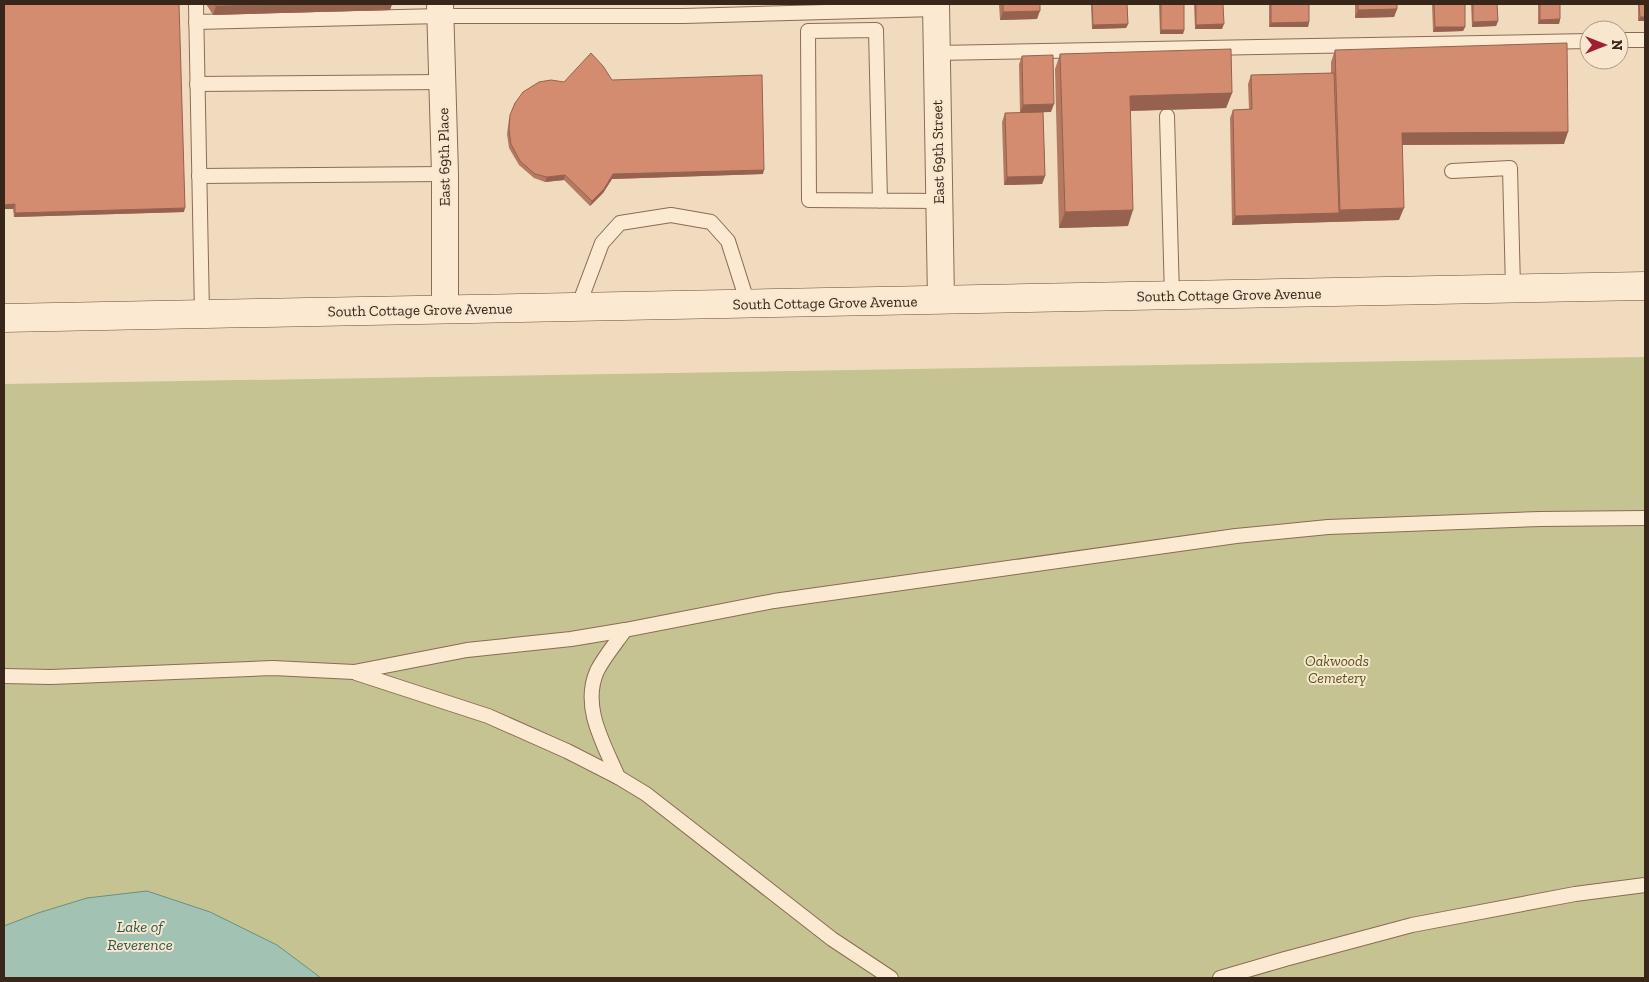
<svg xmlns="http://www.w3.org/2000/svg" width="1649" height="982" font-family="'Zilla Slab',serif">
	<rect width="100%" height="100%" fill="#f1dbbe"/>
	<path fill="#c4c391" d="M1645,357V978H4V384Z"/>
	<path fill="#a2c3b4" stroke="#689181" d="M147,891L210,912L277,945L321,978H4V926L38,913L87,898Z"/>
	<g fill="none" stroke-linecap="round" stroke-linejoin="round">
		<g stroke="#8b6b55" stroke-width="16">
			<g id="service">
				<path d="M196,4L202,314"/>
				<path d="M196,22L441,16H684L936,9"/>
				<path d="M1619,40H1645"/>
				<path d="M936,53L1589,41"/>
				<path d="M197,84L443,82"/>
				<path d="M1167,116L1172,296"/>
				<path d="M1452,171L1510,168L1513,288"/>
				<path d="M199,176L445,174"/>
				<path d="M880,201L876,30L808,31L809,200L939,201"/>
				<path d="M578,307L602,243L620,223L671,215L711,222L728,241L748,304"/>
				<path d="M356,673L488,716L567,751L618,777L646,794L832,939L891,978"/>
				<path d="M4,676L51,677L273,668L354,672L467,650L571,639L625,630L774,601L1236,536L1328,527L1540,519L1645,518"/>
				<path d="M618,777C604,744 581,707 597,671C604,657 616,643 625,630"/>
				<path d="M1220,978L1285,959L1412,925L1575,894L1645,885"/>
			</g>
		</g>
		<g stroke="#8b6b55" stroke-width="28">
			<g id="minor">
				<path d="M440,4L445,174V310"/>
				<path d="M936,4L941,300"/>
			</g>
		</g>
		<g stroke="#6d4c38" stroke-width="29">
			<path id="secondary" d="M4,318L1645,286"/>
		</g>
		<use href="#service" stroke="#fce9d2" stroke-width="14"/>
		<use href="#minor" stroke="#fce9d2" stroke-width="26"/>
		<use href="#secondary" stroke="#fce9d2" stroke-width="28"/>
	</g>
	<g fill="#b57860">
		<path d="M4,4L184,212L14,217L13,209H4Z"/>
		<path d="M206,4H392L390,10L213,15Z"/>
		<path d="M999,4H1040L1037,19L1000,20Z"/>
		<path d="M1091,4H1127L1128,24L1126,28L1092,29Z"/>
		<path d="M1159,4H1184V30L1183,34H1160Z"/>
		<path d="M1194,4H1223L1222,29H1195Z"/>
		<path d="M1269,4H1309V22L1308,27H1269Z"/>
		<path d="M1355,4H1397V9L1394,17L1355,18Z"/>
		<path d="M1432,4H1465V27L1463,31L1433,32Z"/>
		<path d="M1471,4H1497L1498,21L1496,26L1472,27Z"/>
		<path d="M1538,4H1560V19L1559,24H1538Z"/>
		<rect x="1638" y="4" width="7" height="17"/>
		<path d="M1335,50L1564,144L1402,145L1399,220L1232,225L1230,118L1233,110L1249,109L1248,84L1251,75L1331,73V62Z"/>
		<path d="M1060,54L1232,93L1226,108L1130,111L1128,226L1059,228L1055,69Z"/>
		<path d="M1022,56L1051,112H1043L1045,176L1042,184L1004,185L1002,122L1005,113H1020L1019,64Z"/>
		<path d="M612,80L763,174L612,179L603,193L590,206L564,180L545,182L534,178L519,165L509,148L507,134L509,119L515,103L564,82Z"/>
	</g>
	<g fill="#94624e">
		<path d="M313,4H392L390,10L213,15L216,6Z"/>
		<path d="M1397,9L1394,17L1355,18L1358,10Z"/>
		<path d="M1040,11L1037,19L1000,20L1003,12Z"/>
		<path d="M1640,17H1645V21H1638Z"/>
		<path d="M1560,19L1559,24H1538L1540,20Z"/>
		<path d="M1498,21L1496,26L1472,27L1473,22Z"/>
		<path d="M1309,22L1308,27H1269L1271,23Z"/>
		<path d="M1128,24L1126,28L1092,29L1093,25Z"/>
		<path d="M1224,24L1222,29H1195L1196,25Z"/>
		<path d="M1435,27H1465L1463,31L1433,32Z"/>
		<path d="M1161,30H1184L1183,34H1160Z"/>
		<path d="M1232,93L1226,108L1124,111L1130,96Z"/>
		<path d="M1054,104L1051,112L1020,113L1023,105Z"/>
		<path d="M1568,132L1564,144L1397,145L1402,133Z"/>
		<path d="M764,170L763,174L612,179L603,193L590,206L592,201L613,174Z"/>
		<path d="M565,175L564,180L545,182L547,177Z"/>
		<path d="M1045,176L1042,184L1004,185L1007,177Z"/>
		<path d="M15,204L13,209H4V205Z"/>
		<path d="M185,208L184,212L14,217L15,213Z"/>
		<path d="M1404,208L1399,220L1232,225L1235,216L1339,213L1340,210Z"/>
		<path d="M1133,210L1128,226L1059,228L1065,212Z"/>
	</g>
	<g fill="#d38c70" stroke="#94624e">
		<path d="M4,4H179L185,208L15,213V204L4,205Z"/>
		<path d="M214,4H313L216,6Z"/>
		<path d="M1003,4H1040V11L1003,12Z"/>
		<path d="M1092,4H1127L1128,24L1093,25Z"/>
		<rect x="1161" y="4" width="23" height="26"/>
		<path d="M1196,4H1223L1224,24L1196,25Z"/>
		<path d="M1271,4H1309V22L1271,23Z"/>
		<path d="M1358,4H1397V9L1358,10Z"/>
		<path d="M1434,4H1465V27H1435Z"/>
		<path d="M1473,4H1497L1498,21L1473,22Z"/>
		<path d="M1540,4H1560V19L1540,20Z"/>
		<path d="M1639,4H1645V17H1640Z"/>
		<path d="M1567,43L1568,132L1402,133L1404,208L1340,210L1335,50Z"/>
		<path d="M1231,49L1232,93L1130,96L1133,210L1065,212L1060,54Z"/>
		<path d="M591,53L603,66L612,80L762,75L764,170L613,174L604,189L592,201L565,175L547,177L535,174L520,161L511,144L509,130L510,115L515,103L523,92L539,82L551,80L564,82Z"/>
		<path d="M1053,55L1054,104L1023,105L1022,56Z"/>
		<path d="M1334,73L1339,213L1235,216L1233,110L1252,109L1251,75Z"/>
		<path d="M1043,112L1045,176L1007,177L1005,113Z"/>
	</g>
	<g text-anchor="middle" stroke-width="4" stroke-linejoin="round" paint-order="stroke">
		<g font-size="15" fill="#39261b" stroke="#f8e6ce">
			<text transform="translate(938 152) rotate(-91)" y="5">East 69th Street</text>
			<text transform="translate(444 157) rotate(-91)" y="5">East 69th Place</text>
			<text transform="translate(1229 295) rotate(-1)" y="5">South Cottage Grove Avenue</text>
			<text transform="translate(825 303) rotate(-1)" y="5">South Cottage Grove Avenue</text>
			<text transform="translate(420 310) rotate(-1)" y="5">South Cottage Grove Avenue</text>
		</g>
		<g font-size="15" font-style="italic" fill="#515720" stroke="#f8e6ce">
			<text x="1337" y="666">Oakwoods<tspan x="1337" dy="17">Cemetery</tspan></text>
		</g>
		<g font-size="16" font-style="italic" fill="#295a51" stroke="#f8e6ce">
			<text x="140" y="932">Lake of<tspan x="140" dy="18">Reverence</tspan></text>
		</g>
	</g>
	<rect width="1649" height="982" fill="none" stroke="#39261b" stroke-width="10"/>
	<g transform="translate(1604 45) rotate(90)"><circle r="24" fill="#f8e6ce" stroke="#ac9986"/>
	<path d="M0-4L9 19L0 12L-9 19Z" fill="#9f2032"/>
	<text y="-8" font-size="14" font-weight="bold" text-anchor="middle" fill="#39261b">N</text>
	</g>
</svg>
